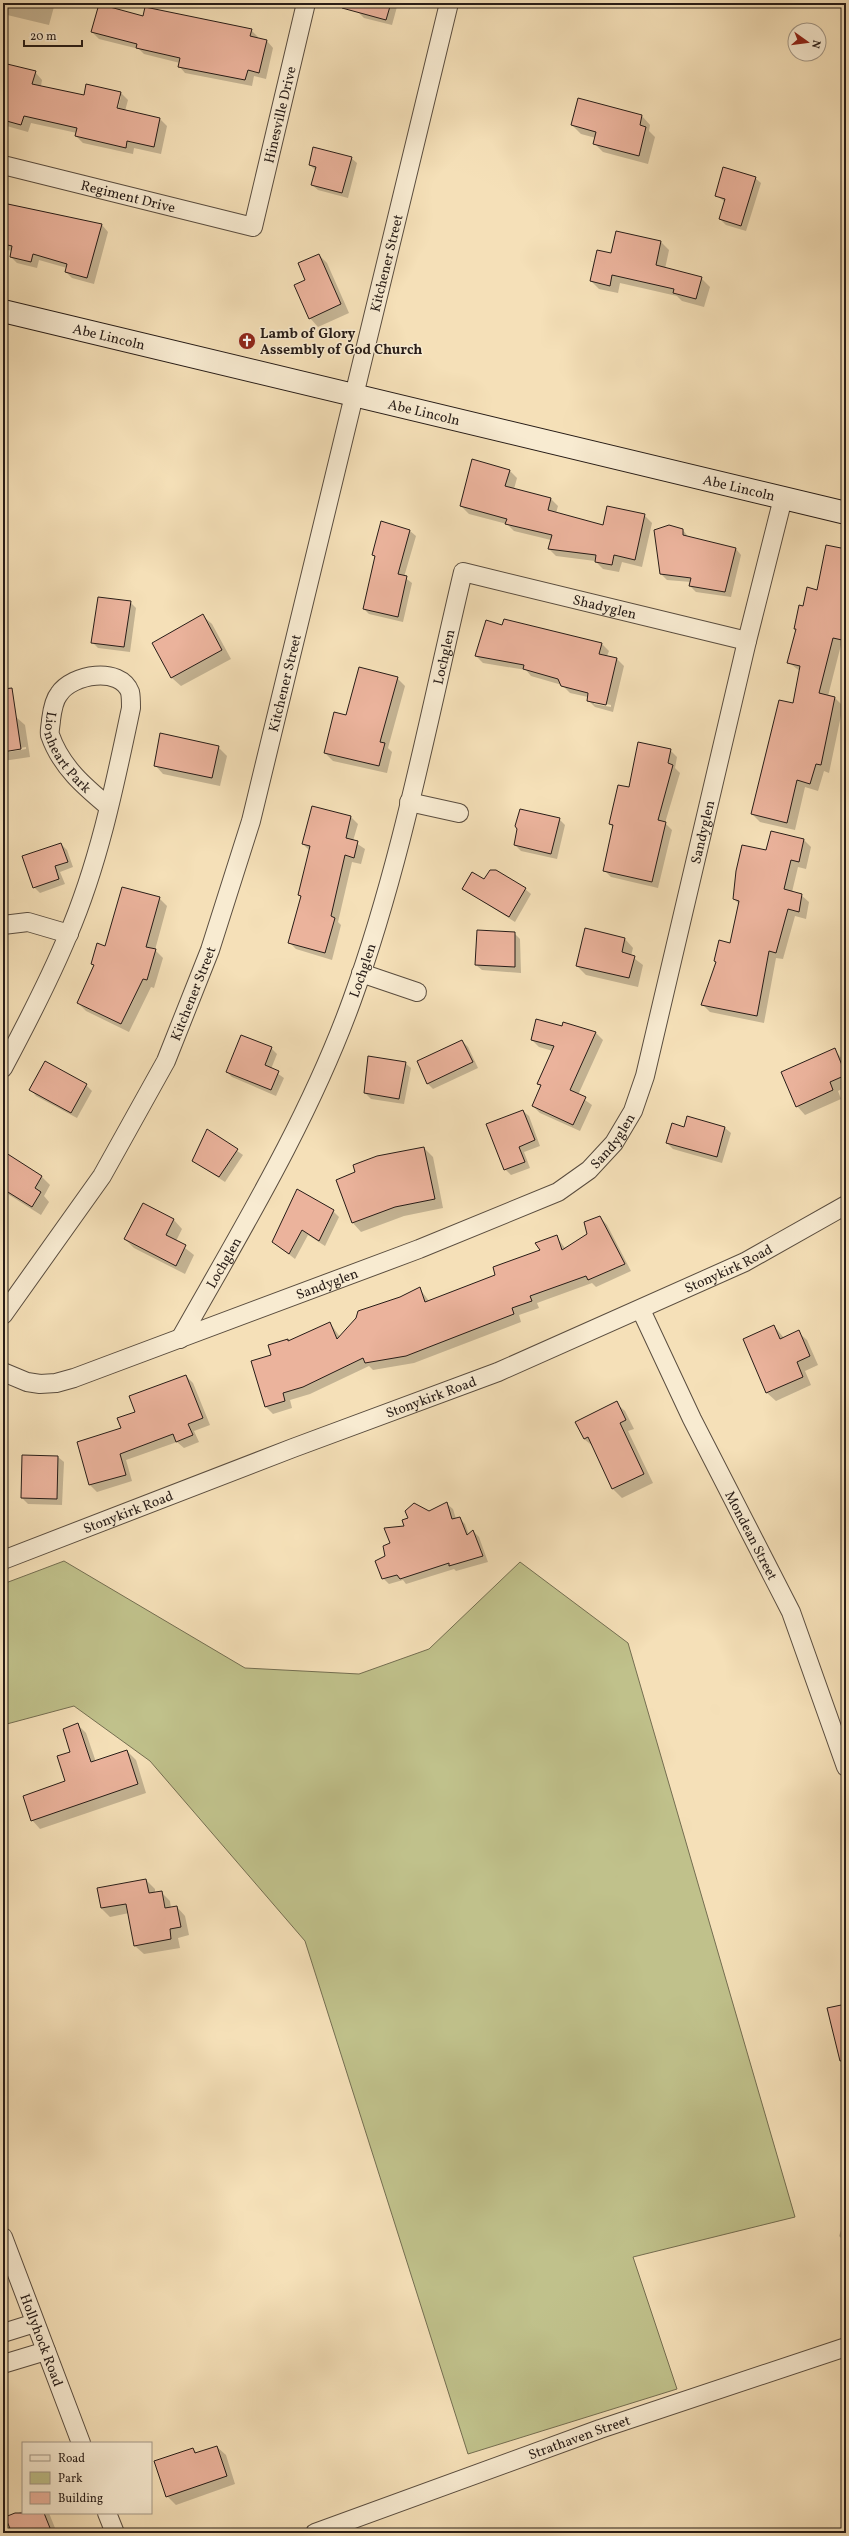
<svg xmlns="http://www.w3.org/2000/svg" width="849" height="2536" font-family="Vollkorn,serif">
	<rect width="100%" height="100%" fill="#f5e0b8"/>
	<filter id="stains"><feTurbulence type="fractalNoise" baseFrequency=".005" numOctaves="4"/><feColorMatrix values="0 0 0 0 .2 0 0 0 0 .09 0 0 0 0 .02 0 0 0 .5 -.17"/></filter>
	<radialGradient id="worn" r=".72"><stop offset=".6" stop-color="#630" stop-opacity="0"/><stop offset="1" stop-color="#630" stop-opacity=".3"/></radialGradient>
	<path fill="#c0c18b" stroke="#746e51" d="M64,1561L245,1668L359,1674L429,1649L520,1562L628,1643L795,2217L633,2257L677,2389L468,2454L305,1941L150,1761L74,1706L3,1725V1584Z"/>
	<g fill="#0003" fill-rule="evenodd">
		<path d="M3,3H55L49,25L3,14Z"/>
		<path d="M361,3H398L392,25L364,18L358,12Z"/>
		<path d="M144,17L251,30L258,37L257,39L267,41L273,48L266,79L254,76L252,86L185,73L179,66L180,63L144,54L139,49L99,39L92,32Z"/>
		<path d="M3,64L35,72L42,80L41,86L84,96L120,92L128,100L125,111L160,119L167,126L161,154L134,148L133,154L83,143L76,136L77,133L31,123L28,132L3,125ZM119,96H121L117,113H115Z"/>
		<path d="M642,116L650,125L649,131L655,137L648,164L603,152L594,143L596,138L581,134L572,125Z"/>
		<path d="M351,158L357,163L348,198L318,190L312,185L316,171L310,165Z"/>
		<path d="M755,178L761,183L746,231L726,225L720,219L725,202L716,195Z"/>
		<path d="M3,203L102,225L108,232L94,284L72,278L66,272L67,268L39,260L37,268L17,263L11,257L12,251L3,249Z"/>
		<path d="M617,232L661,242L669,250L665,269L701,278L710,287L704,307L682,301L677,296L620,283L618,293L599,289L591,281L612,255Z"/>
		<path d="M319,255L327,263L349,313L318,327L310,318L307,280Z"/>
		<path d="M509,470L517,478L514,489L551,499L558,506L556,513L604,526L644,515L652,523L642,567L622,562L619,572L603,569L595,561L556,556L549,549L551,540L514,531L507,524L469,514L461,506Z"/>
		<path d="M683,530L689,538L736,549L741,555L731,597L696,592L690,586L691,582L667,580L661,574Z"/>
		<path d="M410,531L416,536L404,577L412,583L403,622L369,614L364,609L375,557L373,555Z"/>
		<path d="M846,550V646L841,645L828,696L835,698L843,706L829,773L824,771L818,791L805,787L795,830L760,822L752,814L793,704L800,671L788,662L797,630L795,628L804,607Z"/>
		<path d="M130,602L136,608L130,652L98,648L92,642Z"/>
		<path d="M203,616L212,624L231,659L181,686L172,678L153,643Z"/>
		<path d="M502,626L602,644L609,651L607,656L617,659L624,666L613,712L595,707L588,700V697L570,693L562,685L531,676L526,670L483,663L476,656ZM594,701L611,705V707L594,704Z"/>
		<path d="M397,678L405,686L388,748L392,752L387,773L333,761L325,753L347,716Z"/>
		<path d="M16,717L25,725L30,757L3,761V753L26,749V747L3,751V719Z"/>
		<path d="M218,747L227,756L220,786L163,774L155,765Z"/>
		<path d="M670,750L677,757L675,768L680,773L665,823L672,830L658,888L611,877L604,870L614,828L610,824Z"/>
		<path d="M351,817L358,824L353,841L365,849L361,864L352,862L338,922L341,925L332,960L296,949L289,942L302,897L300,895L310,851L303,844Z"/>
		<path d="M559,819L565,825L557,859L521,851L515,845Z"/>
		<path d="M771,832L804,840L811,847L806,869L798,867L792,892L801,895L809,902L806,919L795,916L783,959L776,958L764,1023L710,1012L703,1005L730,944L739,904L734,899L767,851Z"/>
		<path d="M61,844L67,850L73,867L60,872L65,884L40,893L34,887Z"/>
		<path d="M463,889H525L531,894L515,922Z"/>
		<path d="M159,898L167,906L155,950L163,958L154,988L151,987L129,1032L86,1011L78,1003L95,966L92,964L106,947Z"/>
		<path d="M514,933L520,939L521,973L482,970L476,965Z"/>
		<path d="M625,939L633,948L631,956L643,965L638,987L586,975L577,966Z"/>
		<path d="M564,1023L596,1033L603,1040L578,1095L592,1105L580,1131L540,1113L533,1106L542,1087L538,1083L553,1051L539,1047L532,1040L563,1027Z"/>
		<path d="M462,1041L468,1047L478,1068L433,1089L427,1083Z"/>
		<path d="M271,1048L277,1054L271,1069L284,1078L276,1096L232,1077L227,1072Z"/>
		<path d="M835,1050L846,1064V1087L838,1091L841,1099L805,1115L797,1106Z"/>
		<path d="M405,1063L411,1068L404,1104L371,1099L365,1093Z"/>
		<path d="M86,1085L92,1091L77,1118L36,1096L31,1090Z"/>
		<path d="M523,1111L529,1116L540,1146L524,1152L530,1168L511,1175L505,1169Z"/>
		<path d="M687,1117L725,1128L731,1133L722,1163L673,1149L667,1143L684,1128Z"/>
		<path d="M207,1130L243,1155L225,1182L193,1161Z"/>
		<path d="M424,1148L433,1157L443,1208L404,1216L361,1232L353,1223L337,1180Z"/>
		<path d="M3,1152L42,1177L50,1185L44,1196L49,1202L41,1215L3,1191Z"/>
		<path d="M143,1205L174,1220L182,1229L176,1241L194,1255L185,1274L134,1248L125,1239Z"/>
		<path d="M333,1211L339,1217L325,1246L308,1235L295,1259L273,1242Z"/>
		<path d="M600,1217L607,1225L631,1271L596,1287L592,1283L537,1303L539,1308L519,1315L521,1322L414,1363L373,1370L369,1366L310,1394L290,1400L292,1408L273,1414L266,1407L272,1355L287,1340L289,1342L330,1323L340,1337L401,1298L420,1289L429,1301L496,1275L541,1251L556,1236L565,1248L588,1234Z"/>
		<path d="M774,1326L784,1338L798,1332L807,1340L818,1365L805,1371L811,1385L776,1401L767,1393L745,1339Z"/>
		<path d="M186,1376L193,1383L210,1425L194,1431L199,1442L184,1448L177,1442L126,1460L132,1481L97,1492L90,1485L78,1442L122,1429L136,1412Z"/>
		<path d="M616,1403L625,1411L634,1429L628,1431L653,1483L622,1498L613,1489L594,1447L584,1439Z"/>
		<path d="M58,1457L64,1462L62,1505L28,1504L22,1498Z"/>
		<path d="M447,1504L453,1509L456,1519H460L465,1524L469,1535L473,1531L479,1537L488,1562L456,1571L454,1569L406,1584L403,1580L389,1584L383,1578L391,1544L405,1527Z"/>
		<path d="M78,1725L86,1733L96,1762L127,1751L136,1760L146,1793L40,1829L32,1820L67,1782Z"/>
		<path d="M146,1880L155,1889V1893L161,1892L170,1901L171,1908L177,1907L185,1916L189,1935L178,1938L180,1948L144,1954L135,1946L129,1913L110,1917L101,1908Z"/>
		<path d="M846,2005V2080L829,2009Z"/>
		<path d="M846,2216V2243L839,2236Z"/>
		<path d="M217,2447L226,2455L235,2484L176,2505L167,2496L193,2449L197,2453Z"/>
		<path d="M23,2511V2513H49L57,2533H13L7,2518Z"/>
	</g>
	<g fill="#ebb39c" stroke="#271c17">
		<path d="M343,3H391L386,20L342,8Z"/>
		<path d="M99,4L143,16L145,7L252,29L250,36L267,40L259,73L248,70L245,80L178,67L180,58L136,48L137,44L91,32Z"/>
		<path d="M3,63L36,71L32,84L84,95L86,84L121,92L117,108L160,118L154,147L127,141L126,148L75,136L77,128L24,116L21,125L3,120Z"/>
		<path d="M578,98L642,115L640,125L646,127L639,156L593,144L596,132L571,125Z"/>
		<path d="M313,147L352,157L342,193L311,185L316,167L309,165Z"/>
		<path d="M723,167L756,177L741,226L719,219L725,199L715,196Z"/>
		<path d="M3,203L102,224L87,278L65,272L67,264L33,254L31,262L10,257L12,246L3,244Z"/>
		<path d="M616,231L661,241L656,265L702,277L696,299L673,293L674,289L612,275L610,286L590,281L597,250L611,253Z"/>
		<path d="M319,254L341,304L309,319L294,285L305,280L298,263Z"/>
		<path d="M472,459L510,470L505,486L551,498L548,510L603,525L607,506L645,514L635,560L614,555L612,565L595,562L596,555L548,549L552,535L505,524L507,519L460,506Z"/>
		<path d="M381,521L410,530L398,574L407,576L398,617L363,609L375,556L372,555Z"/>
		<path d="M669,525L683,529V535L736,548L725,592L689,586L691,578L660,574L654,530Z"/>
		<path d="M826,545L846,549V625L842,640L833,638L819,693L835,697L821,765L816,764L810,784L797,780L787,823L751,814L779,700L793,703L800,666L787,663L796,629H794L799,605L803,606L807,587L817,590Z"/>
		<path d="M98,597L131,601L124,647L91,643Z"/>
		<path d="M203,614L222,650L171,678L152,643Z"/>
		<path d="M504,619L602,643L599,654L617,658L606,705L587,701L588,693L561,686L558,679L523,669L524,665L475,656L486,620L502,625Z"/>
		<path d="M359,667L398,677L380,742L385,743L379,766L324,753L334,712L346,715Z"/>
		<path d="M12,688L21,749L3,752V689Z"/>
		<path d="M160,733L219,746L212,778L154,766Z"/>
		<path d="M638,742L671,749L668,763L673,765L658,820L666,822L652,882L603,871L613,825L609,824L618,785L629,787Z"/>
		<path d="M312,806L351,816L346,838L358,841L354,858L345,855L331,916L335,918L325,953L288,943L301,896L298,895L310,846L302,844Z"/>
		<path d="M520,809L560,818L551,854L514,845L517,829L515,826Z"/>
		<path d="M771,831L804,839L799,862L791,860L784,889L802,894L799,912L788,909L776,953L769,951L757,1016L701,1005L716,962L714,961L719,940L730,943L739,901L733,899L736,871L742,845L766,850Z"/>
		<path d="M61,843L68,862L55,866L59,879L33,888L22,856Z"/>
		<path d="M490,870H496L526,888L509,917L462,889L472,872L484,879Z"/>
		<path d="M122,887L160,897L146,947L156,949L147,980L143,979L121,1024L77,1003L94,965L91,964L97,943L105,946Z"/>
		<path d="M585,928L625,938L622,952L635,956L629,978L576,966Z"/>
		<path d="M477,930L515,932V967L475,965Z"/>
		<path d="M536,1019L562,1026L563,1022L596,1032L570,1090L586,1097L573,1125L532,1106L541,1085L537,1084L554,1046L531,1040Z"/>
		<path d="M241,1035L272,1047L265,1065L279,1071L271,1090L226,1072Z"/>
		<path d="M462,1040L473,1062L427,1084L417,1061Z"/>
		<path d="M835,1048L846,1075L830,1082L833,1090L796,1107L781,1072Z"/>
		<path d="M368,1056L406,1062L399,1099L364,1093Z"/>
		<path d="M45,1061L87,1084L71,1113L29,1090Z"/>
		<path d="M523,1110L535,1140L519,1147L525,1162L504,1170L486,1124Z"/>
		<path d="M687,1116L725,1127L717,1157L666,1143L672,1123L684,1127Z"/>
		<path d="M207,1129L238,1149L219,1177L192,1161Z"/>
		<path d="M424,1147L435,1199L395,1207L352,1223L336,1180L355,1172L353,1165L377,1156Z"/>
		<path d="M3,1151L42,1176L35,1188L41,1192L32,1207L3,1189Z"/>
		<path d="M297,1189L334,1210L319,1241L302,1230L289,1254L272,1242Z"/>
		<path d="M143,1203L174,1219L166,1235L186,1245L176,1266L124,1239Z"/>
		<path d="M600,1216L625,1264L588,1280L586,1276L530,1296L532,1301L512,1308L514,1314L406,1356L365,1363L363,1358L303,1387L283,1393L285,1401L265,1407L251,1361L271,1355L268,1345L288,1339V1341L330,1322L337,1339L356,1318L358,1311L400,1297L420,1287L425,1302L495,1275L493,1267L540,1250L535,1243L557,1235L562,1250L587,1234L584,1222Z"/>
		<path d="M774,1325L780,1339L799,1330L810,1356L797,1362L803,1377L766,1393L743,1339Z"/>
		<path d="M186,1375L203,1418L188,1424L193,1435L176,1442L173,1434L120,1454L126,1475L89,1485L77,1442L121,1428L117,1418L135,1412L129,1396Z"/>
		<path d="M617,1401L626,1420L620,1423L644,1474L612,1489L588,1437L584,1439L575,1422Z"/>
		<path d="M22,1455L58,1456L57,1499L21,1498Z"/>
		<path d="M447,1502L452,1519L460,1517L467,1535L473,1530L483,1556L449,1566V1563L400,1579L397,1575L382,1579L375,1561L385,1556L383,1546L390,1543L384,1528L404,1526L402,1520L408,1518L405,1511L414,1503L429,1511Z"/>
		<path d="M78,1723L91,1762L127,1750L138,1784L31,1821L23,1796L65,1781L57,1756L70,1752L63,1729Z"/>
		<path d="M146,1879L149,1893L162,1891L165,1908L177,1906L181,1927L170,1929L171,1939L134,1946L126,1904L101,1908L97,1888Z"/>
		<path d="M846,2004V2060L840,2061L827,2008Z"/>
		<path d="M217,2446L227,2476L166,2497L154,2461L193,2448L195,2453Z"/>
		<path d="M15,2513H44L52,2533H12L5,2517Z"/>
	</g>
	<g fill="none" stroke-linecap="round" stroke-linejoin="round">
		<g stroke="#5a4d3f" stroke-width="20">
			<g id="street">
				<path id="s1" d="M3,165L253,227L306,3"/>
				<path d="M409,802L459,813"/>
				<path d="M3,925L28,922L69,934"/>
				<path d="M361,973L417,992"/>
				<path id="s2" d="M3,1068C26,1025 49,981 68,935C99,863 115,784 131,708C131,703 131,696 130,692C120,666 72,674 59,694C54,700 52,712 51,720C51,724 49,731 50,735C61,767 85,787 109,807"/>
				<path id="s3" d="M641,1310L692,1419L791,1612L846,1767"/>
				<path id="s4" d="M3,1315L102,1176L166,1061L210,950L251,821L449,3"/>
				<path id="s5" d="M180,1339C242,1229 309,1119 352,1000C402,862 429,715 463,572L747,641"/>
				<path id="s6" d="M3,1372L27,1382L40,1384L56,1383L74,1378L419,1249L558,1192L589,1170L614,1143L633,1111L645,1076L747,641L783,498"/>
				<path id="s7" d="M3,1560L293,1448L498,1372L745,1262L846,1205"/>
				<path id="s8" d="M3,2237L81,2443"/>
				<path d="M3,2333L35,2323"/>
				<path d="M3,2364L46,2351"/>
				<path d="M107,2513L115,2533"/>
				<path id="s9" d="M315,2533L600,2429L846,2347"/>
			</g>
		</g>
		<g stroke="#271c17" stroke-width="24">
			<g id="secondary">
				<path id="s10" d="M3,311L846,513"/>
			</g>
		</g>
		<use href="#street" stroke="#f8ebd1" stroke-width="18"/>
		<use href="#secondary" stroke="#f8ebd1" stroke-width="22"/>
	</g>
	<defs>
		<g id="church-disc" transform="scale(0.9)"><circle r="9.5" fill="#8f2418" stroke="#f8ebd1"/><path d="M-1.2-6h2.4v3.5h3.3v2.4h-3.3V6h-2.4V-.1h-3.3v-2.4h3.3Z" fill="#fff"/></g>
	</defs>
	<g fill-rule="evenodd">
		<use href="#church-disc" x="247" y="341"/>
	</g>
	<g text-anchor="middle" stroke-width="3" stroke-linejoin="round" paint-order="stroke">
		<g font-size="14" fill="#271c17" stroke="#f8ebd1">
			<text dy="5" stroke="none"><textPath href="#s1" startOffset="373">Hinesville Drive</textPath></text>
			<text dy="5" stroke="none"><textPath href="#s1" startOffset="129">Regiment Drive</textPath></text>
			<text dy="5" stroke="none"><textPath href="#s4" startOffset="1131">Kitchener Street</textPath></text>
			<text dy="5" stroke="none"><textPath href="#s10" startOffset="109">Abe Lincoln</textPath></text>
			<text dy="5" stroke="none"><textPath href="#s10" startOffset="433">Abe Lincoln</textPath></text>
			<text dy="5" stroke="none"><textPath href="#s10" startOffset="757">Abe Lincoln</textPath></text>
			<text dy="5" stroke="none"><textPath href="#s5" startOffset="969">Shadyglen</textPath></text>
			<text dy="5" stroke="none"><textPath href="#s5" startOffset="736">Lochglen</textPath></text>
			<text dy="5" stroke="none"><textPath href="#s4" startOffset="699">Kitchener Street</textPath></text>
			<text dy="5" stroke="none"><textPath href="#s2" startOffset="548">Lionheart Park</textPath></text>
			<text dy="5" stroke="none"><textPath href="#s6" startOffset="992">Sandyglen</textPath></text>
			<text dy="5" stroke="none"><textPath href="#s5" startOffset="412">Lochglen</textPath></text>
			<text dy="5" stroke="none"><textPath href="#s4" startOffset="375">Kitchener Street</textPath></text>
			<text dy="5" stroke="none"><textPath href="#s6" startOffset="668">Sandyglen</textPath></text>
			<text dy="5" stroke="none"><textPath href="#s5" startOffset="88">Lochglen</textPath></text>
			<text dy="5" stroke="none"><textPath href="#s7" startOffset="782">Stonykirk Road</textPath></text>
			<text dy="5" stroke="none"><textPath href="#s6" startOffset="344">Sandyglen</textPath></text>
			<text dy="5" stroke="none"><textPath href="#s7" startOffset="458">Stonykirk Road</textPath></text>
			<text dy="5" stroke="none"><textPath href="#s7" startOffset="134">Stonykirk Road</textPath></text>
			<text dy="5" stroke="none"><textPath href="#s3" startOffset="251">Mondean Street</textPath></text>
			<text dy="5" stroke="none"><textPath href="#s8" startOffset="110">Hollyhock Road</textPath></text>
			<text dy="5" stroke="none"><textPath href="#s9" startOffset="281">Strathaven Street</textPath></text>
		</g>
		<g font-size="14" font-weight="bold" fill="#271c17" stroke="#f8ebd1" text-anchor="start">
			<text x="260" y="338">Lamb of Glory<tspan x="260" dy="16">Assembly of God Church</tspan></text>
		</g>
	</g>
	<rect width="849" height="2536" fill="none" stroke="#f5e0b8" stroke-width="16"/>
	<rect x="4" y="4" width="841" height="2528" fill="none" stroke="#271c17" stroke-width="2"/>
	<rect x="8" y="8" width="833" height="2520" fill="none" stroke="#271c17"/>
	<rect x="22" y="2442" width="130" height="72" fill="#f8ebd1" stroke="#a49887"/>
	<rect x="30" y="2455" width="20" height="6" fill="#f8ebd1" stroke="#a49887"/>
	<text x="58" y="2462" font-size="12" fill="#271c17">Road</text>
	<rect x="30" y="2472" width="20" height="12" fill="#c0c18b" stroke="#a49887"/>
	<text x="58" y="2482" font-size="12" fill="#271c17">Park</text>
	<rect x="30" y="2492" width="20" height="12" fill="#ebb39c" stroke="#a49887"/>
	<text x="58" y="2502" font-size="12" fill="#271c17">Building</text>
	<g transform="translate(807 42) rotate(104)"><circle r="19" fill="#f8ebd1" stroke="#a49887"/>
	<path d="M0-3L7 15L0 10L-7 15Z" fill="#8f2418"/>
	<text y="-6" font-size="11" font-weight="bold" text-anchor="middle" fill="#271c17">N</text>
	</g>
	<path d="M24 40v6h58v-6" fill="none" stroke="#271c17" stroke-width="2"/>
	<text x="30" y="40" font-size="12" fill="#271c17" stroke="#f8ebd1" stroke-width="3" paint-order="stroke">20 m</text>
	<rect width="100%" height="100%" filter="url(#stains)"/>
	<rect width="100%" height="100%" fill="url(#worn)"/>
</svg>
